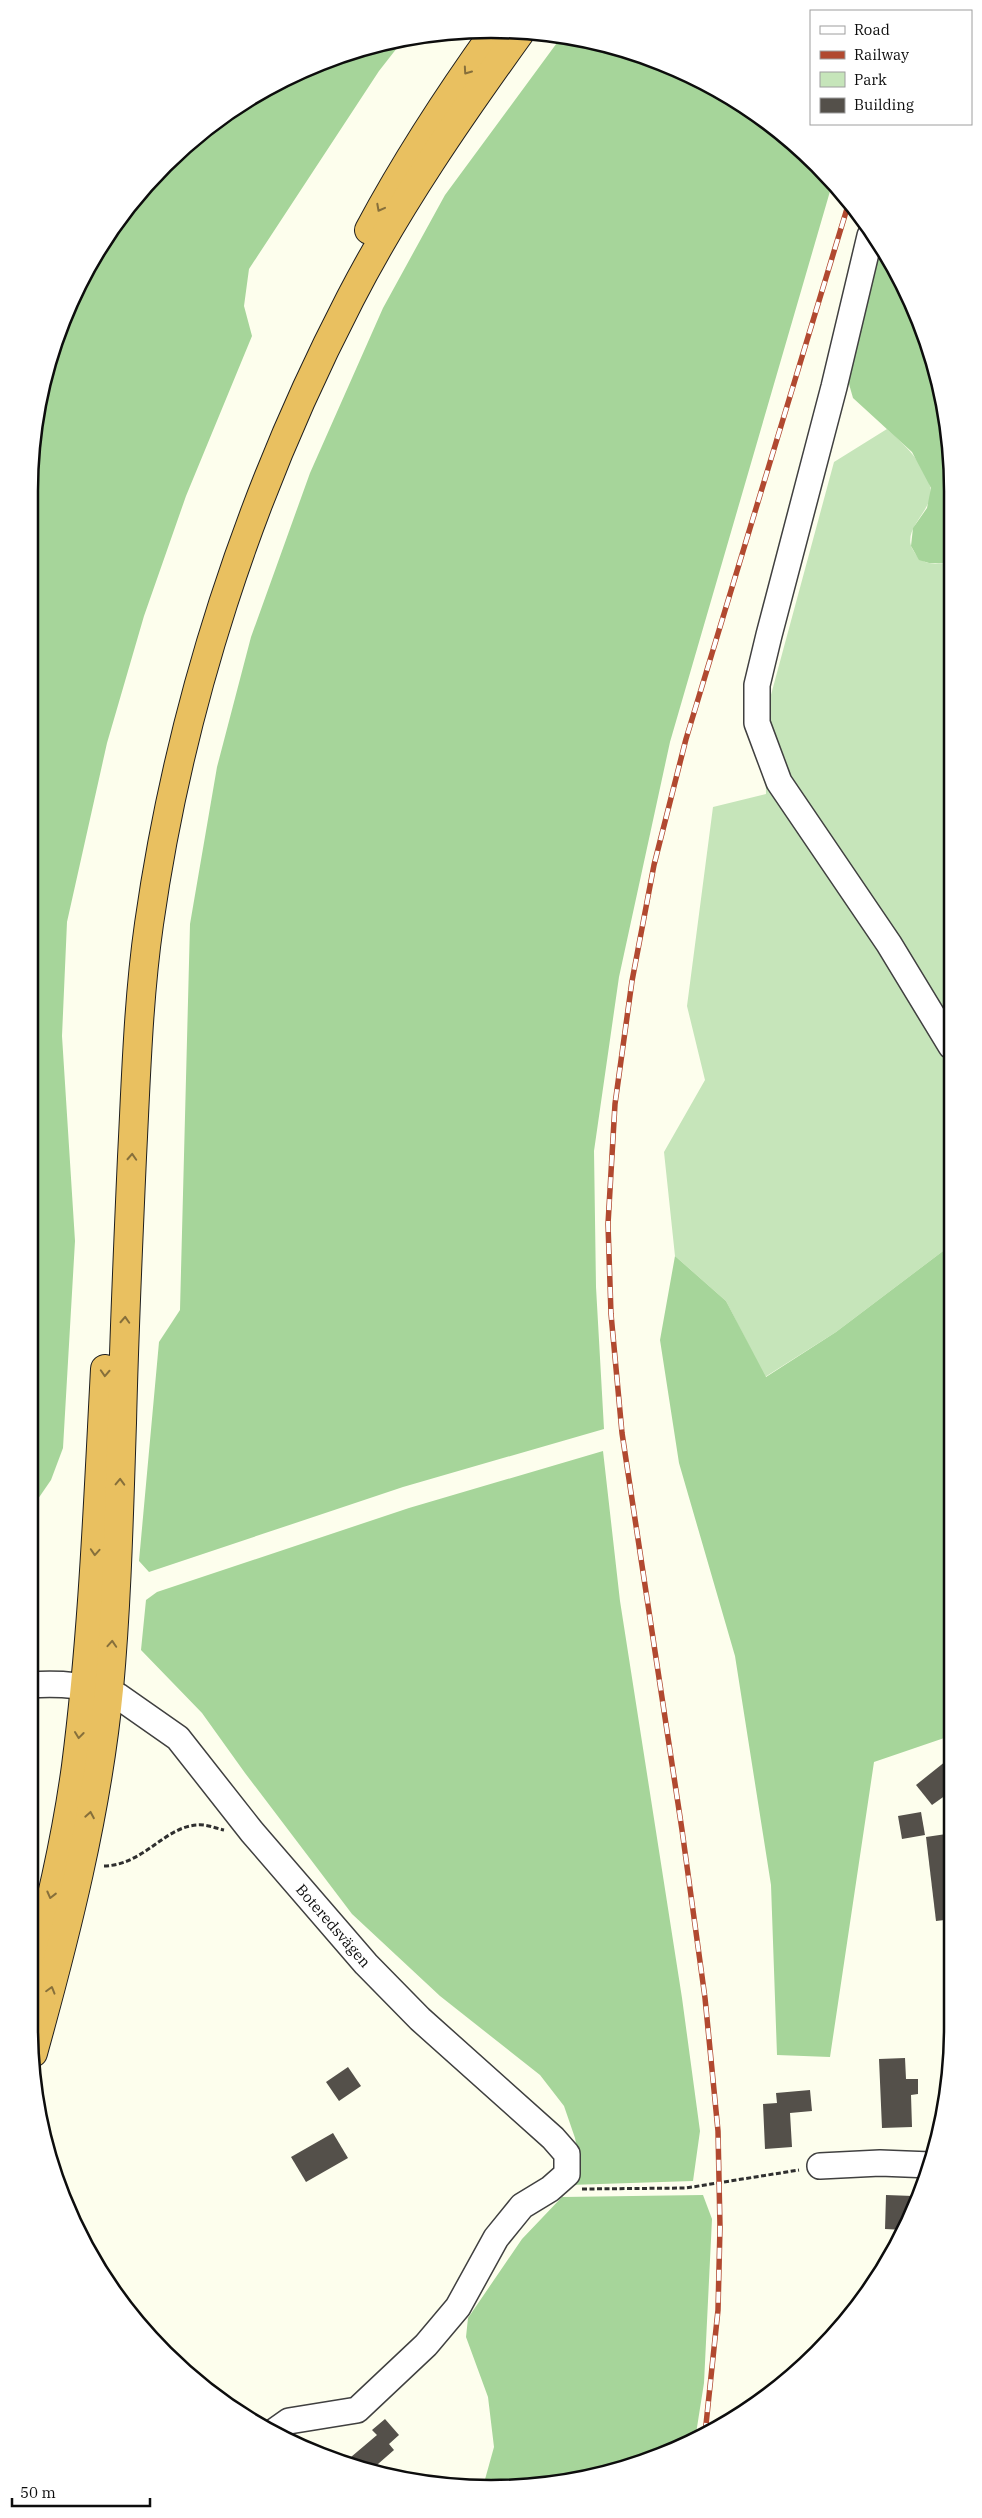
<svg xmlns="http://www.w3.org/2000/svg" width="982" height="2518" font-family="'IBM Plex Serif',serif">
	<rect width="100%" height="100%" fill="#fdfeed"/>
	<path fill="#c6e5ba" d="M887,429C905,445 923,462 930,486C937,509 900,528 913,550C923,567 932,563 950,563L951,1245L836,1332L765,1377L726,1301L675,1256L664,1152L705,1080L687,1006L713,807L766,794L765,717L834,462Z"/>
	<g fill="#a6d59a">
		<path d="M562,36L611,45L748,106L833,181L670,742L619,977L594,1151L596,1287L604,1429L403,1487L149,1572L139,1561L159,1342L180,1310L190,924L217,767L251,637L310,473L383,308L445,195Z"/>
		<path d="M404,39L379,71L249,269L244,306L252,336L186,496L144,616L107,743L67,922L62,1036L75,1241L63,1448L51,1480L29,1512V491L45,371L77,286L124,209L186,143L260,91L343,53Z"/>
		<path d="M880,252L918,314L949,430L950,563H929L919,560L911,546L913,528L927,508L931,488L912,452L853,398L847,377Z"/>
		<path d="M951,1245L953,1735L874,1762L830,2057L777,2055L771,1885L735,1656L679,1463L660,1340L675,1256L726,1301L766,1377L836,1332Z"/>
		<path d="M603,1451L620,1601L682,1998L700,2131L693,2181L569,2185L579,2159L575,2138L564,2106L540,2075L440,1996L352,1914L245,1773L202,1713L141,1650L146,1600L157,1592L409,1508Z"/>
		<path d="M703,2195L712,2219L704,2383L695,2440L668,2454L581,2480L484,2483L494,2447L488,2397L466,2337L468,2318L522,2239L562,2197Z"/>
	</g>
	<g fill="#54504a">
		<path d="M946,1761L953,1770V1790L932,1805L916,1785Z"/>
		<path d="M921,1812L925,1835L902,1839L898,1816Z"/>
		<path d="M953,1833V1919L936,1921L926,1837Z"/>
		<path d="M905,2058L906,2079H918V2094L911,2095L912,2127L882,2128L879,2059Z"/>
		<path d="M348,2067L361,2086L339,2101L326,2082Z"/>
		<path d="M810,2090L812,2111L790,2113L792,2147L765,2149L763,2104L777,2103L776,2093Z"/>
		<path d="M333,2133L348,2158L306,2182L291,2157Z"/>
		<path d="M886,2195L913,2196L912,2212H905V2230L885,2229Z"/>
		<path d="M385,2419L399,2435L389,2444L394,2450L370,2471L361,2469L351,2457L377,2435L372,2430Z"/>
	</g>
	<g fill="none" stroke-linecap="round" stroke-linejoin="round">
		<g stroke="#404040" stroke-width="28">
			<g id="minor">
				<path d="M870,236L834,387L769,635L757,685V723L779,782L889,944L951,1046"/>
				<path d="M29,1685C63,1683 86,1685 118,1696L178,1738L252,1832L366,1964L420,2019L553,2138L567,2154V2174L550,2189L522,2206L496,2238L458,2307L426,2345L357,2410L289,2421L272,2433"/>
				<path d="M820,2166L880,2163L931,2165"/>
			</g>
		</g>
		<g stroke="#1e1e1e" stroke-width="30">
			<g id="highway">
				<path d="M369,230C406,161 449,95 495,31"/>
				<path d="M29,1985C49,1913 66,1840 76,1766C93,1634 98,1501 105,1369"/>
				<path d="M33,2053C66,1934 97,1813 109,1689C117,1601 119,1512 122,1423C124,1335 128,1246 132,1157C136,1080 138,1001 149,924C180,706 249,494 350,299C399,204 460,116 522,30"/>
			</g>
		</g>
		<g stroke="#2f2f2f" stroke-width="3" stroke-dasharray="5 2.5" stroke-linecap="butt">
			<path d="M104,1866C144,1865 164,1827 197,1825C206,1824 215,1828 224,1830"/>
			<path d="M582,2189L686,2188L799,2170"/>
		</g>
		<use href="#minor" stroke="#fff" stroke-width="25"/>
		<use href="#highway" stroke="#e9c060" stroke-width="28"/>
		<g stroke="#b14930" stroke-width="5.5">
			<path id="rail" d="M705,2434L718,2310L720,2227L718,2131L705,1998L682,1830L622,1433L611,1314L608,1224L615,1104L632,981L654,865L686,739L849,202"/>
		</g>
		<use href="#rail" stroke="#fff" stroke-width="4" stroke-dasharray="11" stroke-linecap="butt"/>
	</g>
	<defs><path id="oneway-chevron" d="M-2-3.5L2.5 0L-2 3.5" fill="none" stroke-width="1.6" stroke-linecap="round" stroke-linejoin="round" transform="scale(1.25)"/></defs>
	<g stroke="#866f3b">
		<use href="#oneway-chevron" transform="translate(467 71) rotate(125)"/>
		<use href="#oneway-chevron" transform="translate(380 208) rotate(118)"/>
		<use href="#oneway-chevron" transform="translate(132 1157) rotate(-87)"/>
		<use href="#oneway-chevron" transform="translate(125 1320) rotate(-87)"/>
		<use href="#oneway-chevron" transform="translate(105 1373) rotate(93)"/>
		<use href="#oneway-chevron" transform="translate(120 1482) rotate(-88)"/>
		<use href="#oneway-chevron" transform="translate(95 1552) rotate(94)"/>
		<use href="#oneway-chevron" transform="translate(112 1644) rotate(-86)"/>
		<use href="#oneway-chevron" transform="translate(79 1735) rotate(97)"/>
		<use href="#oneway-chevron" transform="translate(90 1815) rotate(-80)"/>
		<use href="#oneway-chevron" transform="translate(51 1895) rotate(104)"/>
		<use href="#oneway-chevron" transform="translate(51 1990) rotate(-74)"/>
	</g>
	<g text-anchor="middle" stroke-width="5" stroke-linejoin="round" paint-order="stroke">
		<g font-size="15" fill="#0d0d0d" stroke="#fff">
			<text transform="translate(333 1926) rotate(49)" y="5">Boteredsvägen</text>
		</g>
	</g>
	<path d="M0 0H982V2518H0ZM491 38H491A453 453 0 0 1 944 491V2027A453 453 0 0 1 491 2480H491A453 453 0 0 1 38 2027V491A453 453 0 0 1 491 38Z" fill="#fff" fill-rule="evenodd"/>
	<path fill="none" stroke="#0d0d0d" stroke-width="2.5" d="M491 38H491A453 453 0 0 1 944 491V2027A453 453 0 0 1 491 2480H491A453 453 0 0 1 38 2027V491A453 453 0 0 1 491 38Z"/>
	<rect x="810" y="10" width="162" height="115" fill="#ffffff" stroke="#9e9e9e"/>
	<rect x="820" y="26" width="25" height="8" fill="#ffffff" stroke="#9e9e9e"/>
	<text x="854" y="35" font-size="15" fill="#0d0d0d">Road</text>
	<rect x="820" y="51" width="25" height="8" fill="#b14930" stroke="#9e9e9e"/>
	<text x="854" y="60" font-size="15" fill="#0d0d0d">Railway</text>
	<rect x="820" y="72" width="25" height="15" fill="#c6e5ba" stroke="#9e9e9e"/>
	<text x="854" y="85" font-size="15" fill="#0d0d0d">Park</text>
	<rect x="820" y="98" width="25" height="15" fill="#54504a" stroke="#9e9e9e"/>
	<text x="854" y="110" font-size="15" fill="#0d0d0d">Building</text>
	<path d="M12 2498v8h138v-8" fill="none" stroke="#0d0d0d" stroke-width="2.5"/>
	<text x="20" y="2498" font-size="15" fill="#0d0d0d" stroke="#ffffff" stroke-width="4" paint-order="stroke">50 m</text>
</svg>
